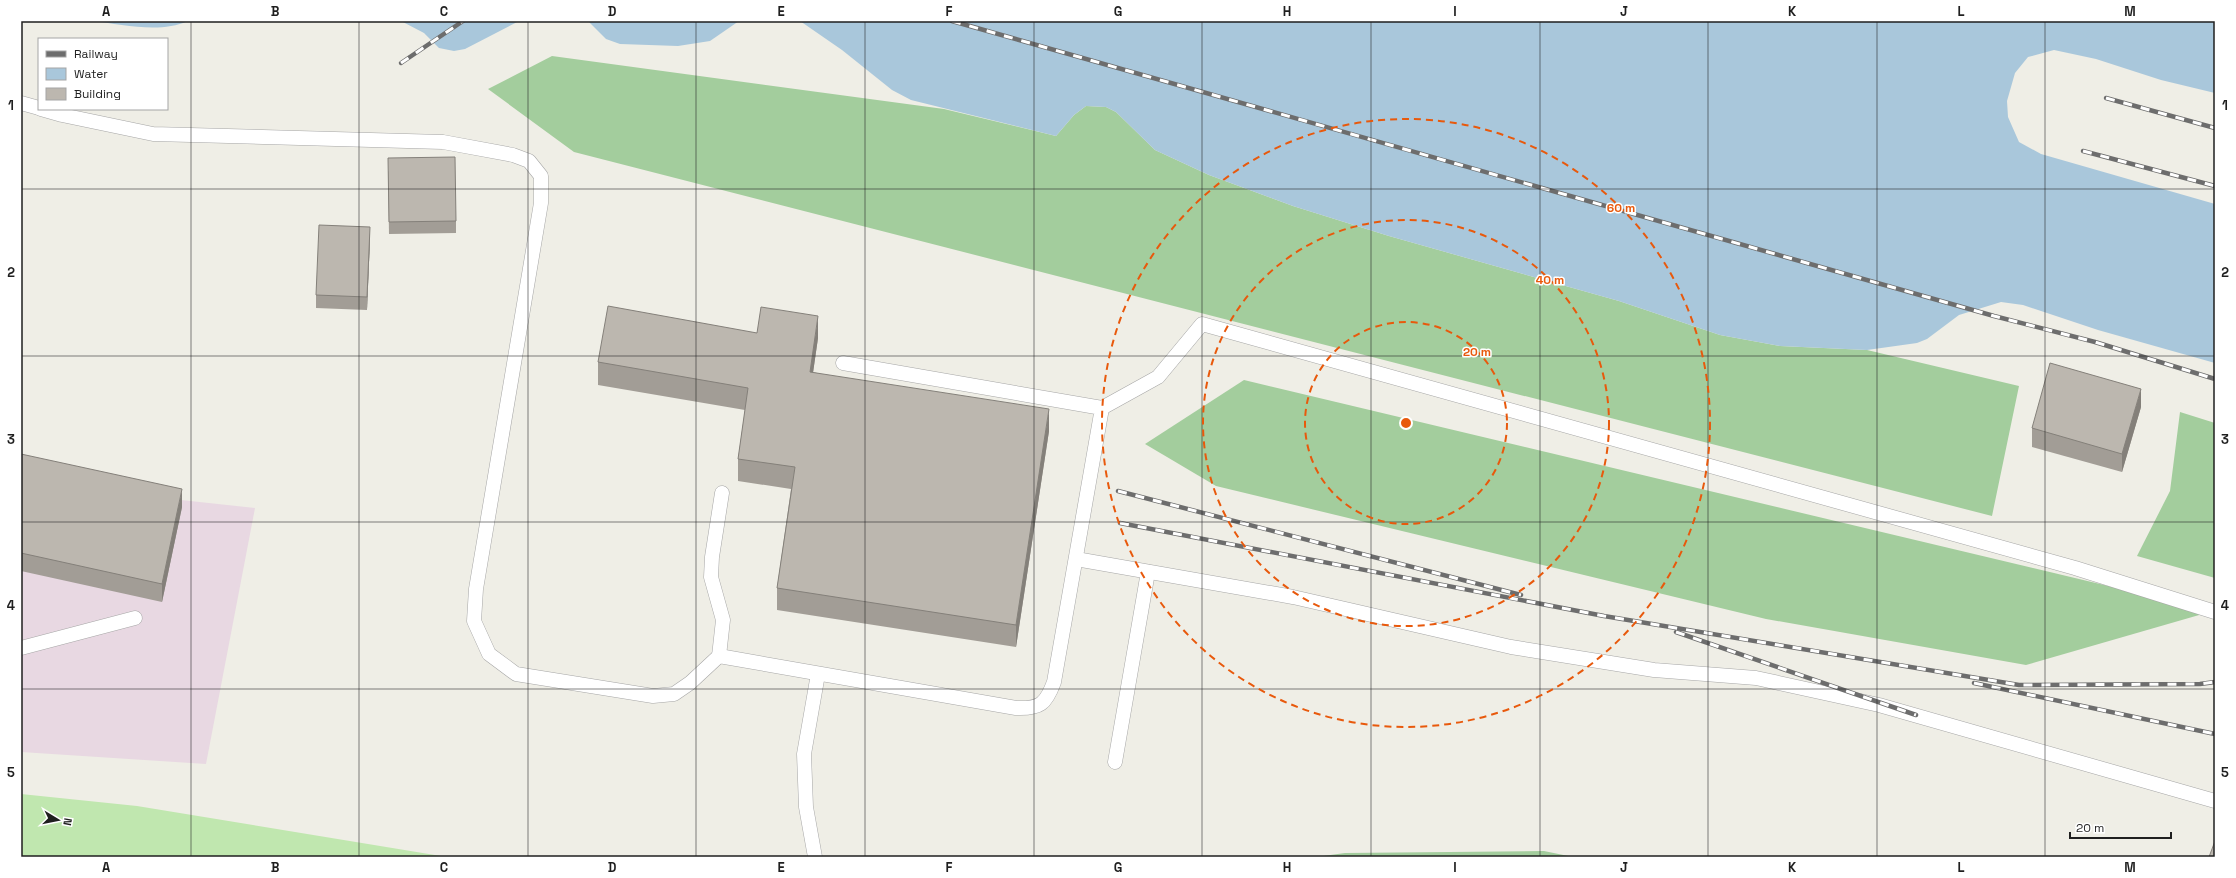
<svg xmlns="http://www.w3.org/2000/svg" width="2236" height="878" font-family="'Space Grotesk',sans-serif">
	<rect width="100%" height="100%" fill="#efeee6"/>
	<path fill="#e8d8e2" d="M21,466L181,500L255,508L206,764L21,752Z"/>
	<path fill="#c0e7af" d="M21,794L137,806L447,857H21Z"/>
	<g fill="#a3cd9d">
		<path d="M552,56L944,109L1056,136L1074,115L1086,106L1106,107L1116,112L1155,150L1209,175L1293,206L1389,236L1619,301L1720,335L1780,346L1867,350L2019,386L1992,516L574,152L488,89Z"/>
		<path d="M1244,380L2213,611L2026,665L1766,619L1216,486L1145,444Z"/>
		<path d="M2180,412L2215,423V578L2137,556L2170,491Z"/>
		<path d="M1544,851L1573,857H1316L1345,853Z"/>
	</g>
	<g fill="#a9c7db">
		<path d="M92,21H188C159,34 122,24 92,21Z"/>
		<path d="M401,21H519L465,49L454,51L439,48L424,33Z"/>
		<path d="M588,21H739L710,41L678,46L620,44L606,39Z"/>
		<path d="M800,21H2215V93L2161,80L2096,59L2054,50L2028,57L2015,73L2007,101L2008,117L2019,142L2041,154L2215,204V363L2098,330L2023,305L2001,302L1959,315L1927,339L1917,343L1867,350L1780,346L1720,335L1619,301L1389,236L1293,206L1209,175L1155,150L1116,112L1106,107L1086,106L1074,115L1056,136L911,100L892,90L842,50Z"/>
	</g>
	<g fill="none" stroke-linecap="round" stroke-linejoin="round">
		<g stroke="#a6a6a6" stroke-width="15">
			<g id="service">
				<path d="M21,103L39,108"/>
				<path d="M41,109L62,115L153,134L443,142L513,155L529,161L541,176V203L476,589L474,621L489,654L516,674L653,696L674,694L690,683L719,656L1016,708C1040,709 1046,704 1054,682L1102,408L843,363"/>
				<path d="M1102,408L1158,377L1202,324L2075,568L2215,612"/>
				<path d="M1076,559L1293,597L1511,647L1654,670L1756,678L1879,705L2215,801"/>
				<path d="M21,648L135,618"/>
				<path d="M719,656L723,620L711,577L712,557L722,493"/>
				<path d="M1115,762L1148,572"/>
				<path d="M815,857L806,807L804,754L818,674"/>
			</g>
		</g>
		<use href="#service" stroke="#fff" stroke-width="14"/>
		<g stroke="#6d6d6d" stroke-width="4.5">
			<g id="rail">
				<path d="M952,21L1994,316L2095,342L2215,379"/>
				<path d="M401,63L463,21"/>
				<path d="M2106,98L2215,128"/>
				<path d="M2083,151L2215,186"/>
				<path d="M1118,491L1521,595"/>
				<path d="M1120,523L1604,616L2019,685L2200,684L2215,682"/>
				<path d="M1676,632L1916,715"/>
				<path d="M1974,683L2215,734"/>
			</g>
		</g>
		<use href="#rail" stroke="#fff" stroke-width="3" stroke-dasharray="9" stroke-linecap="butt"/>
	</g>
	<g fill="#a29d96">
		<path d="M388,171L456,221V233L389,234Z"/>
		<path d="M370,239L367,310L316,308V295Z"/>
		<path d="M757,333L818,338L813,372L1049,431L1016,647L777,610V588L791,489L738,481V459L745,410L598,385V362Z"/>
		<path d="M2141,407L2122,472L2032,447V428Z"/>
		<path d="M21,454L182,507L162,602L21,571Z"/>
	</g>
	<g fill="#84807a">
		<path d="M370,227V239L367,310V297Z"/>
		<path d="M818,316V338L810,394V372Z"/>
		<path d="M2141,389V407L2122,472V454Z"/>
		<path d="M1049,409V431L1016,647V625Z"/>
		<path d="M182,489V507L162,602V584Z"/>
	</g>
	<g fill="#bcb7af" stroke="#84807a">
		<path d="M455,157L456,221L389,222L388,158Z"/>
		<path d="M319,225L370,227L367,297L316,295Z"/>
		<path d="M608,306L757,333L761,307L818,316L810,372L1049,409L1016,625L777,588L795,467L738,459L748,388L598,362Z"/>
		<path d="M2050,363L2141,389L2122,454L2032,428Z"/>
		<path d="M21,454L182,489L162,584L21,553Z"/>
		<path d="M2215,841V857H2209Z"/>
	</g>
	<path fill="none" stroke="#1f1f1f" stroke-width="1" stroke-opacity="0.55" d="M191,21V857M359,21V857M528,21V857M696,21V857M865,21V857M1034,21V857M1202,21V857M1371,21V857M1540,21V857M1708,21V857M1877,21V857M2045,21V857M21,189H2215M21,356H2215M21,522H2215M21,689H2215"/>
	<g fill="none" stroke="#e8590c" stroke-width="2" stroke-dasharray="7 5">
		<circle cx="1406" cy="423" r="101"/>
		<circle cx="1406" cy="423" r="203"/>
		<circle cx="1406" cy="423" r="304"/>
	</g>
	<circle cx="1406" cy="423" r="6" fill="#e8590c" stroke="#fff" stroke-width="2"/>
	<g font-size="12" text-anchor="middle" font-weight="bold" fill="#e8590c" stroke="#fff" stroke-width="3" stroke-linejoin="round" paint-order="stroke">
		<text x="1621" y="212">60 m</text>
		<text x="1550" y="284">40 m</text>
		<text x="1477" y="356">20 m</text>
	</g>
	<rect width="2236" height="878" fill="none" stroke="#ffffff" stroke-width="44"/>
	<rect x="38" y="38" width="130" height="72" fill="#ffffff" stroke="#a5a5a5"/>
	<rect x="46" y="51" width="20" height="6" fill="#6d6d6d" stroke="#a5a5a5"/>
	<text x="74" y="58" font-size="12" fill="#1f1f1f">Railway</text>
	<rect x="46" y="68" width="20" height="12" fill="#a9c7db" stroke="#a5a5a5"/>
	<text x="74" y="78" font-size="12" fill="#1f1f1f">Water</text>
	<rect x="46" y="88" width="20" height="12" fill="#bcb7af" stroke="#a5a5a5"/>
	<text x="74" y="98" font-size="12" fill="#1f1f1f">Building</text>
	<g transform="translate(58 820) rotate(100)" stroke="#ffffff" stroke-width="3" paint-order="stroke">
	<path d="M0-3L7 15L0 10L-7 15Z" fill="#1f1f1f"/>
	<text y="-6" font-size="11" font-weight="bold" text-anchor="middle" fill="#1f1f1f">N</text>
	</g>
	<path d="M2070 832v6h101v-6" fill="none" stroke="#1f1f1f" stroke-width="2"/>
	<text x="2076" y="832" font-size="12" fill="#1f1f1f" stroke="#ffffff" stroke-width="3" paint-order="stroke">20 m</text>
	<rect x="22" y="22" width="2192" height="834" fill="none" stroke="#1f1f1f" stroke-width="1.5"/>
	<g font-size="13" text-anchor="middle" font-weight="bold" fill="#1f1f1f">
		<text x="106" y="16">A</text>
		<text x="275" y="16">B</text>
		<text x="444" y="16">C</text>
		<text x="612" y="16">D</text>
		<text x="781" y="16">E</text>
		<text x="949" y="16">F</text>
		<text x="1118" y="16">G</text>
		<text x="1287" y="16">H</text>
		<text x="1455" y="16">I</text>
		<text x="1624" y="16">J</text>
		<text x="1792" y="16">K</text>
		<text x="1961" y="16">L</text>
		<text x="2130" y="16">M</text>
		<text x="11" y="110">1</text>
		<text x="2225" y="110">1</text>
		<text x="11" y="277">2</text>
		<text x="2225" y="277">2</text>
		<text x="11" y="444">3</text>
		<text x="2225" y="444">3</text>
		<text x="11" y="610">4</text>
		<text x="2225" y="610">4</text>
		<text x="11" y="777">5</text>
		<text x="2225" y="777">5</text>
		<text x="106" y="872">A</text>
		<text x="275" y="872">B</text>
		<text x="444" y="872">C</text>
		<text x="612" y="872">D</text>
		<text x="781" y="872">E</text>
		<text x="949" y="872">F</text>
		<text x="1118" y="872">G</text>
		<text x="1287" y="872">H</text>
		<text x="1455" y="872">I</text>
		<text x="1624" y="872">J</text>
		<text x="1792" y="872">K</text>
		<text x="1961" y="872">L</text>
		<text x="2130" y="872">M</text>
	</g>
</svg>
